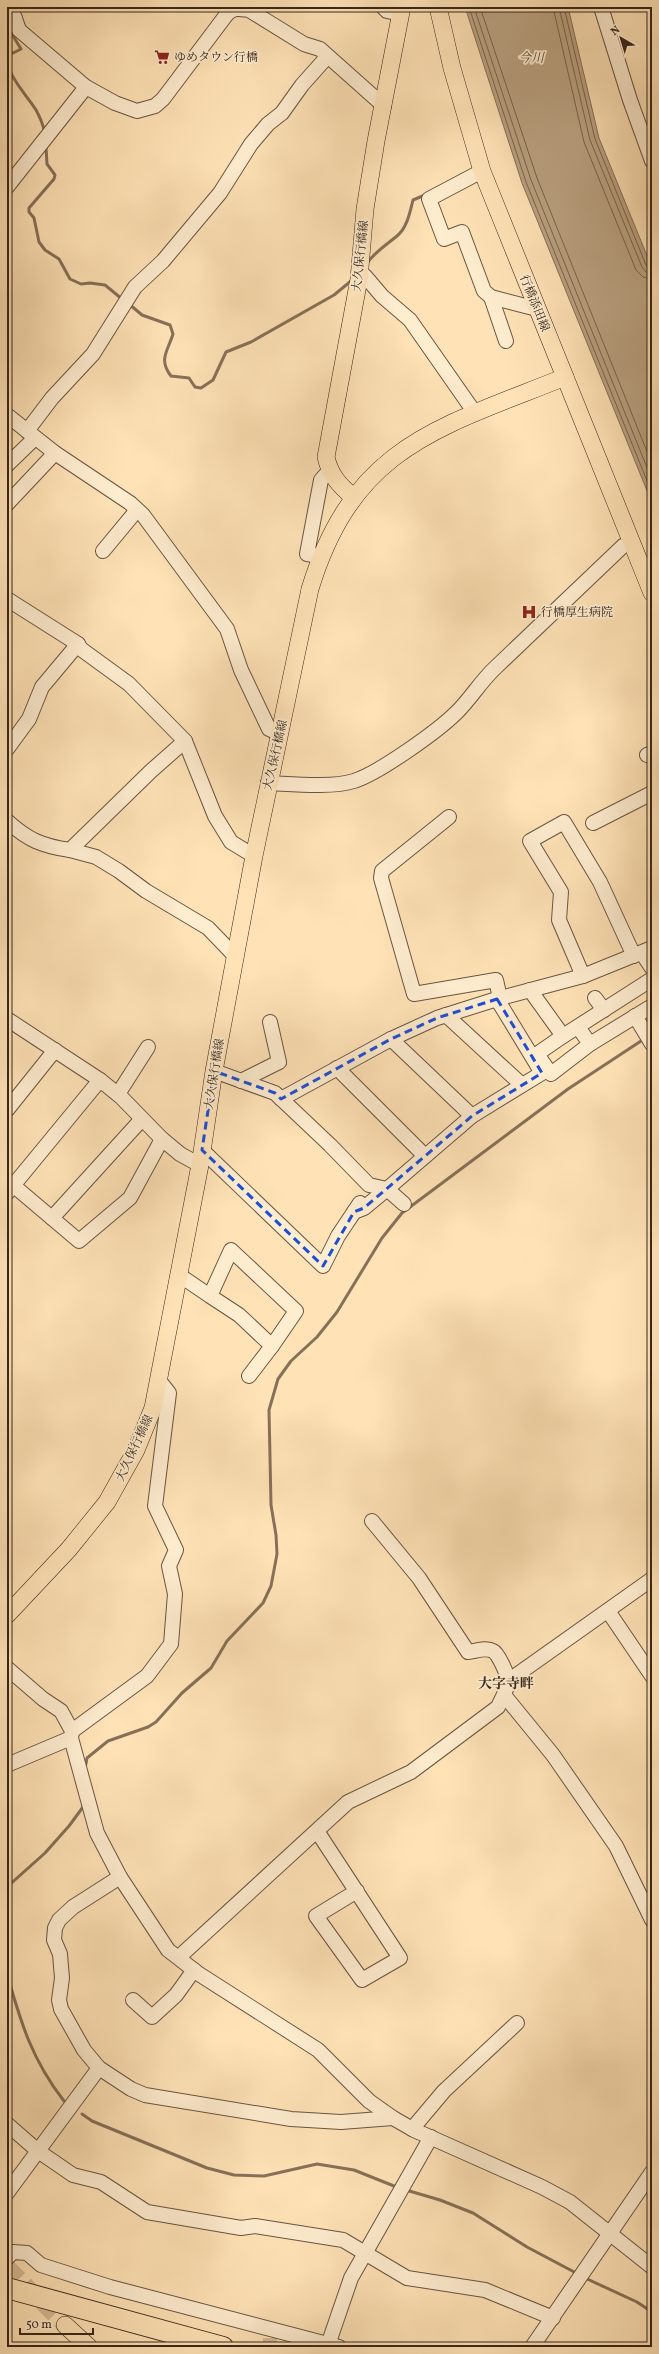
<svg xmlns="http://www.w3.org/2000/svg" width="659" height="2354" font-family="Vollkorn,'Noto Serif JP',serif">
	<rect width="100%" height="100%" fill="#ffe3b7"/>
	<filter id="stains"><feTurbulence type="fractalNoise" baseFrequency=".005" numOctaves="4"/><feColorMatrix values="0 0 0 0 .2 0 0 0 0 .09 0 0 0 0 .02 0 0 0 .5 -.17"/></filter>
	<radialGradient id="worn" r=".72"><stop offset=".6" stop-color="#630" stop-opacity="0"/><stop offset="1" stop-color="#630" stop-opacity=".3"/></radialGradient>
	<path fill="#bba382" stroke="#867158" d="M465,7H568L599,138L652,268V503L522,183Z"/>
	<g fill="none" stroke-linecap="round" stroke-linejoin="round">
		<g stroke="#79644e" stroke-width="1">
			<path d="M469,7L526,182L652,493"/>
			<path d="M474,7L531,180L652,480"/>
			<path d="M480,7L537,178L652,464"/>
			<path d="M553,7L584,142L636,270L643,277L652,279"/>
			<path d="M559,7L590,140L642,267L646,272L652,273"/>
			<path d="M564,7L595,139L646,265L652,268"/>
		</g>
		<g stroke="#867158" stroke-width="3">
			<path d="M7,19L10,31L21,49L9,55C1,69 29,98 36,110C40,117 43,125 45,133"/>
			<path d="M46,147L47,164L55,175L54,179L29,208V212L34,218L39,242L45,250L59,259L70,279L81,284L90,283L105,285L122,299"/>
			<path d="M367,263C375,252 386,245 397,236C407,228 410,212 413,200L425,195"/>
			<path d="M129,304L142,315L170,325L173,334C168,351 158,359 171,376L189,378L195,387L201,388L213,380L226,352L251,342L334,295L351,281"/>
			<path d="M85,1769L87,1758L108,1741L148,1727L156,1722L182,1693L211,1668L227,1641L263,1603L271,1586L277,1554L276,1535L271,1505L269,1410L278,1379L291,1361L317,1337L337,1312L382,1238L402,1213L568,1089L641,1041"/>
			<path d="M7,1887L45,1853L69,1826L83,1807V1803"/>
			<path d="M7,1974C21,2023 32,2060 64,2101"/>
			<path d="M82,2114L92,2121L207,2168L234,2175L264,2176L317,2164L354,2170L399,2188"/>
			<path d="M406,2190L440,2200L473,2213L527,2247L578,2274"/>
			<path d="M585,2278L637,2302L652,2312"/>
		</g>
		<path stroke="#d7bd98" stroke-width="14" stroke-dasharray="14 7" stroke-linecap="butt" d="M270,2347V2338"/>
		<path stroke="#d7bd98" stroke-width="17" stroke-dasharray="17 8" stroke-linecap="butt" d="M7,2267L65,2325"/>
		<g stroke="#695541" stroke-width="16">
			<g id="minor">
				<path d="M11,7L19,30L86,87L115,103L137,111L155,106L163,99L227,14C234,7 240,9 249,10L304,44L320,49L384,106"/>
				<path d="M383,7L387,11L401,14"/>
				<path d="M601,7L630,100L652,161"/>
				<path d="M482,171L429,199L444,239L462,232L484,291L491,297L537,309"/>
				<path d="M7,187L86,87"/>
				<path d="M359,279L365,276L382,296L410,320L475,413"/>
				<path d="M491,297L506,341"/>
				<path d="M7,415L55,453L130,503L143,515L227,629L241,670L269,729L280,734"/>
				<path d="M27,431L52,398L93,354L135,287L163,261L220,193L251,144L268,124L282,113L302,85L327,57"/>
				<path d="M7,465L35,438"/>
				<path d="M7,504L55,453"/>
				<path d="M103,551L137,510"/>
				<path d="M320,556L307,554L321,480L329,471"/>
				<path d="M7,599L78,644L81,649L129,684L185,741L215,816L231,842L254,856"/>
				<path d="M7,749L29,719L42,687L78,644"/>
				<path d="M647,755L652,753"/>
				<path d="M268,783C292,784 332,788 354,781C379,773 438,731 457,712C471,698 481,681 495,668L623,546L631,542"/>
				<path d="M449,817L382,871L381,878L414,994L496,980L500,998"/>
				<path d="M7,821C28,840 42,846 70,850L151,771L185,741"/>
				<path d="M593,823L652,793"/>
				<path d="M70,850L96,857L119,871L146,891L208,928L235,956"/>
				<path d="M642,953L652,968"/>
				<path d="M583,976L559,920L561,892L530,841L564,822L600,882L634,956"/>
				<path d="M530,990L563,1036L652,979"/>
				<path d="M595,998L604,1010"/>
				<path d="M446,1015L522,1085"/>
				<path d="M635,1016L652,1044"/>
				<path d="M7,1019L100,1080L121,1097L162,1139L180,1154L200,1165"/>
				<path d="M563,1036L537,1054L551,1074L590,1044L578,1027"/>
				<path d="M391,1039L472,1116"/>
				<path d="M590,1044L652,1006"/>
				<path d="M337,1068L425,1156"/>
				<path d="M214,1071L275,1093L330,1145L369,1185L387,1189L472,1116L542,1073L497,999"/>
				<path d="M241,1081L279,1062L270,1022"/>
				<path d="M118,1094L148,1047"/>
				<path d="M281,1099L391,1039L437,1018L497,999L583,976L652,948"/>
				<path d="M7,1110L55,1050"/>
				<path d="M202,1150L323,1266L338,1236L360,1203"/>
				<path d="M14,1186L79,1241L130,1198L162,1139"/>
				<path d="M7,1193L100,1080"/>
				<path d="M354,1212L364,1208L387,1189L404,1204"/>
				<path d="M52,1218L142,1119"/>
				<path d="M179,1275L210,1296L231,1250L296,1311L272,1346L239,1315L210,1296"/>
				<path d="M249,1376L272,1346"/>
				<path d="M608,1611L652,1676"/>
				<path d="M7,1668L43,1699L61,1711L72,1731L71,1738L97,1833L120,1877L168,1950L199,1974L318,2050L369,2101L393,2118L414,2130L542,2187L570,2202L652,2267"/>
				<path d="M508,1681L652,1579"/>
				<path d="M504,1695L553,1755L616,1846L652,1920"/>
				<path d="M72,1731L147,1676L171,1644L175,1594L169,1566L176,1550L155,1506L169,1393L158,1379"/>
				<path d="M7,1765L71,1738"/>
				<path d="M317,1831L400,1958L362,1980L316,1916L357,1891"/>
				<path d="M120,1877L73,1907L59,1920L55,1928L54,1940L60,1954L62,1978L59,2000L61,2009L84,2050L99,2068L131,2089L145,2095L291,2119L341,2122L393,2118"/>
				<path d="M179,1957L348,1802L411,1772L498,1707C501,1700 508,1689 508,1681C508,1675 498,1653 493,1651C486,1647 476,1651 468,1652L419,1578L372,1521"/>
				<path d="M133,2000L152,2017L176,1995L194,1970"/>
				<path d="M7,2124L38,2151L73,2175L101,2182L147,2212L241,2228L255,2226L343,2240L407,2278L485,2290L553,2318"/>
				<path d="M412,2129L444,2091L517,2023"/>
				<path d="M7,2193L99,2068"/>
				<path d="M7,2258L13,2252L27,2253L41,2265L110,2287L339,2347"/>
				<path d="M328,2345L351,2278L431,2137"/>
				<path d="M532,2347L652,2172"/>
			</g>
		</g>
		<g stroke="#37261a" stroke-width="18">
			<g id="major">
				<path d="M438,7L452,68L482,171L652,593"/>
				<path d="M353,497C339,485 330,475 326,457L359,279L365,209L376,141L402,7"/>
				<path d="M7,1615L69,1549L107,1502L136,1450L153,1408L200,1165L214,1071L254,856L310,589C354,445 439,428 565,377"/>
				<path d="M65,2325L89,2347"/>
			</g>
		</g>
		<g stroke="#37261a" stroke-width="22">
			<path id="highway" d="M7,2288L223,2347"/>
		</g>
		<use href="#minor" stroke="#ffedd0" stroke-width="14"/>
		<use href="#major" stroke="#ffe3b7" stroke-width="17"/>
		<use href="#highway" stroke="#ffe3b7" stroke-width="20"/>
	</g>
	<path fill="none" stroke="#1d4ed8" stroke-width="3" stroke-dasharray="8 5" stroke-linejoin="round" d="M497,999L542,1073L472,1116L364,1208L354,1212L323,1266L202,1150L214,1071L275,1093L281,1099L391,1039L437,1018Z"/>
	<defs>
		<g id="supermarket-bare" transform="scale(1.2)"><path d="M-6-5.5h2.5l.6 2H6L4.5 2H-2.5L-4.4-4H-6ZM-1.5 3.2a1.3 1.3 0 1 0 .1 0ZM3 3.2a1.3 1.3 0 1 0 .1 0Z" fill="#8f2418" stroke="#ffedd0" stroke-width="2.5" paint-order="stroke"/></g>
		<g id="hospital-bare" transform="scale(1.2)"><path d="M-5-5h3v3.5h4V-5h3V5h-3V1.5h-4V5h-3Z" fill="#8f2418" stroke="#ffedd0" stroke-width="2.5" paint-order="stroke"/></g>
	</defs>
	<g fill-rule="evenodd">
		<use href="#supermarket-bare" x="162" y="57"/>
		<use href="#hospital-bare" x="529" y="612"/>
	</g>
	<g text-anchor="middle" stroke-width="3.5" stroke-linejoin="round" paint-order="stroke">
		<g font-size="12" fill="#37261a" stroke="#ffedd0" text-anchor="start">
			<text x="174" y="61">ゆめタウン行橋</text>
			<text x="541" y="616">行橋厚生病院</text>
		</g>
		<g font-size="12" fill="#37261a" stroke="#ffedd0">
			<text transform="translate(360 256) rotate(-84)" y="4">大久保行橋線</text>
			<text transform="translate(535 303) rotate(68)" y="4">行橋添田線</text>
			<text transform="translate(275 755) rotate(-77)" y="4">大久保行橋線</text>
			<text transform="translate(214 1074) rotate(-81)" y="4">大久保行橋線</text>
			<text transform="translate(134 1448) rotate(-65)" y="4">大久保行橋線</text>
		</g>
		<g font-size="13" font-style="italic" fill="#5f4c39" stroke="#ffedd0">
			<text x="531" y="62">今川</text>
		</g>
		<g font-size="14" font-weight="bold" fill="#37261a" stroke="#ffedd0">
			<text x="506" y="1688">大字寺畔</text>
		</g>
	</g>
	<rect width="659" height="2354" fill="none" stroke="#ffe3b7" stroke-width="24"/>
	<rect x="8" y="8" width="643" height="2338" fill="none" stroke="#37261a" stroke-width="2"/>
	<rect x="12" y="12" width="635" height="2330" fill="none" stroke="#37261a"/>
	<g transform="translate(621 38) rotate(322)" stroke="#ffedd0" stroke-width="3" paint-order="stroke">
	<path d="M0-3L7 15L0 10L-7 15Z" fill="#37261a"/>
	<text y="-6" font-size="11" font-weight="bold" text-anchor="middle" fill="#37261a">N</text>
	</g>
	<path d="M20 2328v6h73v-6" fill="none" stroke="#37261a" stroke-width="2"/>
	<text x="26" y="2328" font-size="12" fill="#37261a" stroke="#ffedd0" stroke-width="3" paint-order="stroke">50 m</text>
	<rect width="100%" height="100%" filter="url(#stains)"/>
	<rect width="100%" height="100%" fill="url(#worn)"/>
</svg>
